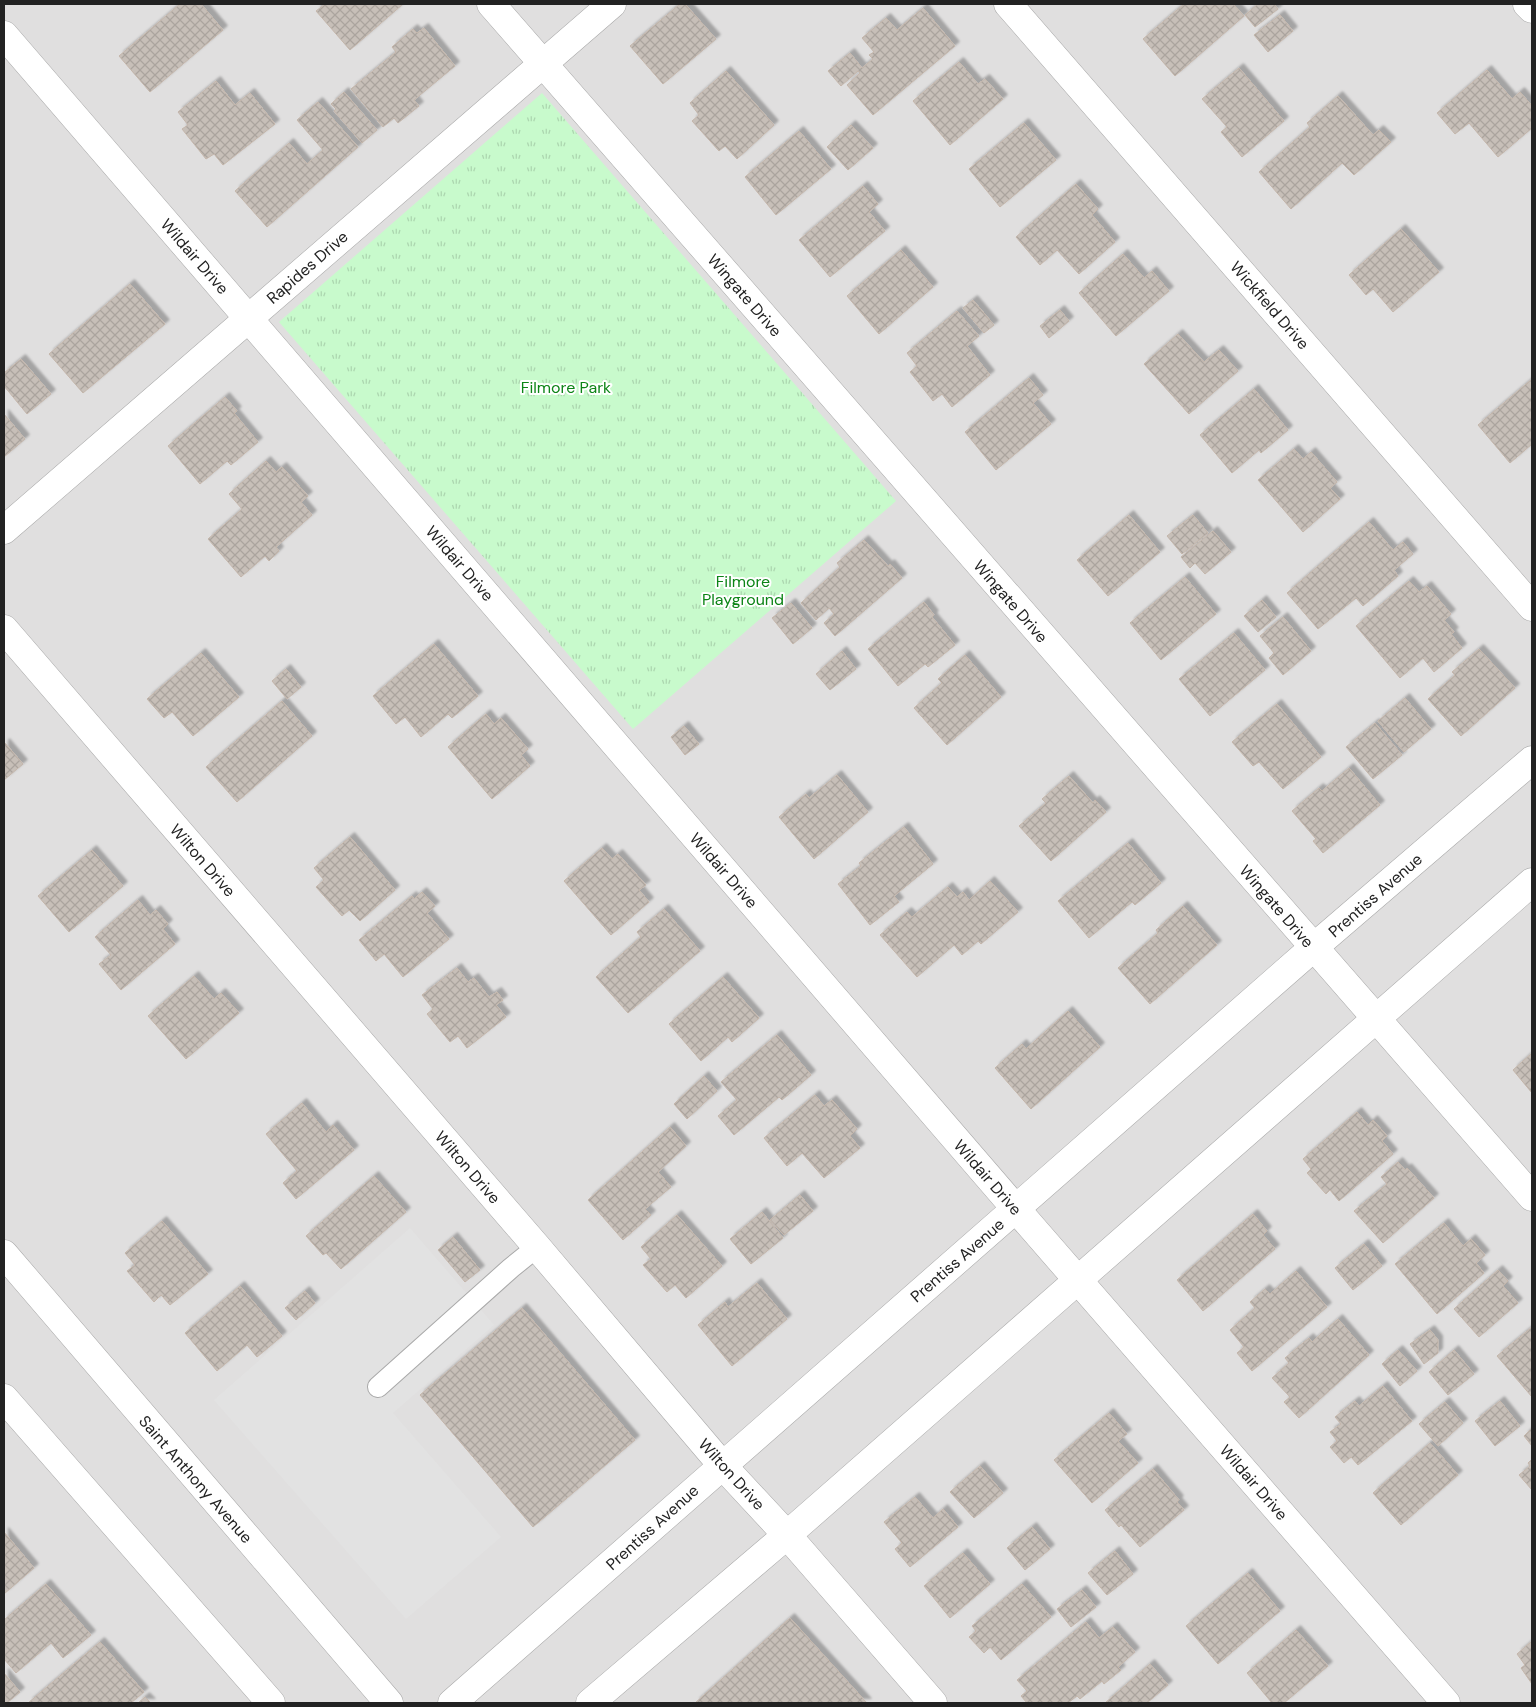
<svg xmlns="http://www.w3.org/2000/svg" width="1536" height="1707" font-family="'DM Sans',sans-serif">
	<defs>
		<pattern id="park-tufts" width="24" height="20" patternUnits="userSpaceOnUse" patternTransform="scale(1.25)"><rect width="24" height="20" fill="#c8facc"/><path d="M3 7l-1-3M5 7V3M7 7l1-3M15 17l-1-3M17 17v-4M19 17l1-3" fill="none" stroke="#acd6af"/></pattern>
		<pattern id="building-cross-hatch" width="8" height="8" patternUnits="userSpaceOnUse" patternTransform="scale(1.25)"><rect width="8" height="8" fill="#c7bfb8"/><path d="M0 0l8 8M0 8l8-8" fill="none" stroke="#aba49e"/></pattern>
		<filter id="shadow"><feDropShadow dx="4.5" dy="-4.5" stdDeviation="1" flood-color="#0004"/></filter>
	</defs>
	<rect width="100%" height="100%" fill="#f2efe9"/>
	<rect fill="#e0dfdf" x="4" y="4" width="1528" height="1699"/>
	<path fill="url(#park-tufts)" d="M542,93L896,501L633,729L279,322Z"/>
	<path fill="#e2e2e2" d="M410,1228L494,1325L393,1413L501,1537L406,1619L214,1400Z"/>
	<g fill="url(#building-cross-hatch)" stroke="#c4b6ab" filter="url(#shadow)">
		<path d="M180,4H201L223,30L150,92L119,56Z"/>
		<path d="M325,4H403L350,50L316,11Z"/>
		<path d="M680,4H685L716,39L663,84L630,46Z"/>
		<path d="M1184,4H1233L1244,16L1175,76L1143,39Z"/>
		<path d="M1258,4H1274L1278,9L1255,27L1245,15Z"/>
		<path d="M923,8L955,46L873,115L847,85L860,73L858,71L841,86L828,71L850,53L862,68L873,59L869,55L874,52L862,38L886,18L897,30Z"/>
		<path d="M1280,15L1293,31L1268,52L1254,35Z"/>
		<path d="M424,28L455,66L414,100L419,106L398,123L394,118L383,127L351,89L396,52L392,47L413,29L417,33Z"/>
		<path d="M959,62L978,84L985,79L1003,99L950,145L913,101Z"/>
		<path d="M1239,68L1284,121L1242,157L1221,132L1227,127L1202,99Z"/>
		<path d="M1487,70L1512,99L1520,92L1532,106V128L1498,157L1469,123L1455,134L1437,113Z"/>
		<path d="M726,71L774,125L737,159L725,146L719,151L692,121L699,115L690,103Z"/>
		<path d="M216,81L235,105L250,93L275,124L223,165L214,154L206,159L182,129L188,125L178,112Z"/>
		<path d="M344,92L377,130L362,143L334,111L336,109L331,104Z"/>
		<path d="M1338,96L1373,135L1379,130L1391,142L1354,175L1342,163L1291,209L1259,172L1310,127L1307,123Z"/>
		<path d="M318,102L358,147L267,227L235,191L289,143L307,164L323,150L297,120Z"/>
		<path d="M1024,123L1056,160L1000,207L969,169Z"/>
		<path d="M851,125L873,148L848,170L827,147Z"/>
		<path d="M799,131L831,169L776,215L745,177Z"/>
		<path d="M1076,184L1098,209L1092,215L1115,242L1079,274L1057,250L1040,265L1016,237Z"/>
		<path d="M863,186L878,204L869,212L885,231L830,277L799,240Z"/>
		<path d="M1401,229L1439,272L1393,312L1373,289L1366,295L1349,275Z"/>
		<path d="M901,250L933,287L879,334L847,296Z"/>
		<path d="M1123,254L1144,278L1152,271L1169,291L1116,336L1079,293Z"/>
		<path d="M130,284L165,324L83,393L49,354Z"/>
		<path d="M973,300L994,325L984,333L963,308Z"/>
		<path d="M1060,310L1069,321L1049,338L1040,326Z"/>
		<path d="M957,311L979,336L967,346L990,375L952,407L942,394L933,401L910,372L917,366L907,353Z"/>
		<path d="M1178,334L1204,362L1219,350L1238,371L1189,414L1144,364Z"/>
		<path d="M21,359L51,394L27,414L4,386V373Z"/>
		<path d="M1029,378L1043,395L1033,403L1051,424L996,470L965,432Z"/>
		<path d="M1532,379V444L1510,463L1478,425Z"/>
		<path d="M1254,389L1288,430L1261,453L1259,450L1232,473L1200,435Z"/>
		<path d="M225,397L237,411L234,413L258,442L231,465L227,461L200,484L168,446Z"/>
		<path d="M4,414L25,439L4,457Z"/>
		<path d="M1294,449L1303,459L1311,452L1337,482L1330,488L1340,499L1303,532L1258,480Z"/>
		<path d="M266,461L276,472L282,467L308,496L301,502L312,515L276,547L279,551L269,561L265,556L241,577L208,539L242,509L229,494Z"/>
		<path d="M1129,515L1160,552L1108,596L1077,560Z"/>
		<path d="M1193,515L1208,533L1182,554L1167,536Z"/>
		<path d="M1369,522L1393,550L1403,542L1413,554L1394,570L1398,576L1363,606L1356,598L1318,629L1287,593Z"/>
		<path d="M1213,531L1231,552L1205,574L1195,563L1190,568L1181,557Z"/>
		<path d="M864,540L888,566L890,564L902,578L835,636L824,623L834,614L829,608L816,620L801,603L840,567L837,563Z"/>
		<path d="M1185,577L1216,614L1161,660L1130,623Z"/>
		<path d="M1409,581L1419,592L1427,586L1451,614L1444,620L1454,632L1451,634L1462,648L1434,672L1423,658L1400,678L1356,626Z"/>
		<path d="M1262,600L1276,617L1258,632L1244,616Z"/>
		<path d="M924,602L934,615L932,617L955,645L928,667L925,664L898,686L868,649Z"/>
		<path d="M791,603L812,628L793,644L772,618Z"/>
		<path d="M1283,617L1311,651L1283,675L1269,658L1274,653L1260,636Z"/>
		<path d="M1234,633L1265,670L1210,716L1179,679Z"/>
		<path d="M434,644L478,696L452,718L448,714L421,737L405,717L396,724L373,696Z"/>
		<path d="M1479,649L1515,688L1461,736L1428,699L1455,675L1452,672Z"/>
		<path d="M842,651L856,669L830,690L816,674Z"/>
		<path d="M201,653L239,697L193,736L172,712L164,718L147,699Z"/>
		<path d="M965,655L1001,697L947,745L914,708L942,683L938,679Z"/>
		<path d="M286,669L301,687L287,699L272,681Z"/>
		<path d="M1405,698L1431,729L1404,752L1378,721Z"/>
		<path d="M282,701L312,736L237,802L206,767Z"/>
		<path d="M1277,704L1321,757L1283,789L1259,762L1253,766L1232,742Z"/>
		<path d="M486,714L494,724L501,718L528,749L521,755L530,766L492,799L448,747Z"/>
		<path d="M1375,723L1402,755L1373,779L1346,747Z"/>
		<path d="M684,726L699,744L685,755L671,737Z"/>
		<path d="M5,743L23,764L4,780V745Z"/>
		<path d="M1349,768L1380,805L1323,853L1313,841L1316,839L1292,811L1319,788L1322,791Z"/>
		<path d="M837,775L868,812L814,859L779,817L806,794L809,798Z"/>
		<path d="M1069,776L1093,803L1095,800L1106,812L1051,861L1019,826L1046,803L1042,799Z"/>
		<path d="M904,827L933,864L894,896L899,902L870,925L838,884L861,866L859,863Z"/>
		<path d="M350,837L395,890L360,921L349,910L342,916L316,887L324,880L314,868Z"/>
		<path d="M1128,843L1161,883L1135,905L1132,902L1089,938L1058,901Z"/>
		<path d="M602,848L612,859L618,854L646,885L639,890L649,902L611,935L564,881Z"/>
		<path d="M92,850L123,886L69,932L38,896Z"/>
		<path d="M990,881L1018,912L981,944L978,941L962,955L954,945L917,977L880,935L907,912L912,917L948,887L957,897L963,892L969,900Z"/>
		<path d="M422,892L435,906L427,913L449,939L403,977L384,954L376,961L359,940L412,896L414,899Z"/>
		<path d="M138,900L150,915L156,910L168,924L163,929L175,944L121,990L99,964L111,955L95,937Z"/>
		<path d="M1183,906L1217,945L1150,1004L1118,968L1158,933L1156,930Z"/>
		<path d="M664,909L700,951L628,1013L596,977L641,937L637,932Z"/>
		<path d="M457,968L468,982L474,978L489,997L497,992L503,1000L496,1005L506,1017L467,1048L458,1036L450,1042L427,1014L433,1009L422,995Z"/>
		<path d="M194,976L214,999L221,993L239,1013L186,1059L148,1016Z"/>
		<path d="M723,977L759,1018L732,1042L728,1037L701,1061L669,1024Z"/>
		<path d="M1068,1011L1100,1047L1031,1109L995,1068L1022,1044L1026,1049Z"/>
		<path d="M777,1035L811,1075L782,1100L779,1097L734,1135L718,1116L737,1100L721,1082Z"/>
		<path d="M1532,1053V1093L1513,1070Z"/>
		<path d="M704,1076L717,1091L687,1119L674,1104Z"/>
		<path d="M815,1095L824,1106L832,1100L857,1129L850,1136L860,1148L824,1178L802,1153L787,1166L764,1138Z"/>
		<path d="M302,1103L326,1132L333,1125L354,1150L296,1199L283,1183L297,1171L266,1134Z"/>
		<path d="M1357,1112L1368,1125L1373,1120L1387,1136L1382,1141L1393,1154L1339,1201L1330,1190L1326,1194L1307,1173L1311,1169L1303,1159Z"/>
		<path d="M670,1127L686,1146L658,1172L671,1187L645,1209L651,1215L623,1240L588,1200Z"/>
		<path d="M1398,1162L1405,1170L1407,1168L1434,1198L1383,1243L1354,1211L1387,1184L1381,1177Z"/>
		<path d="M374,1176L406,1212L341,1269L326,1253L323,1255L306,1236Z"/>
		<path d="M800,1195L813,1211L784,1235L770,1220Z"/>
		<path d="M762,1212L783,1238L751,1264L730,1239Z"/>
		<path d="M1253,1214L1267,1231L1263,1235L1275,1249L1203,1311L1177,1280Z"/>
		<path d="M677,1215L722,1266L686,1298L675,1285L667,1292L643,1265L651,1259L641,1247Z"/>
		<path d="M162,1221L208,1274L170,1305L161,1295L154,1302L127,1271L135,1265L125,1253Z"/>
		<path d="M1444,1223L1463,1246L1471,1239L1485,1255L1476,1263L1484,1273L1437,1314L1395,1264Z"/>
		<path d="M453,1237L480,1270L465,1282L438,1250Z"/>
		<path d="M1364,1244L1382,1266L1353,1290L1335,1268Z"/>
		<path d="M1498,1270L1508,1281L1503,1286L1518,1303L1479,1337L1454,1309Z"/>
		<path d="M1296,1271L1327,1307L1252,1371L1237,1353L1244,1347L1230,1330L1255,1308L1250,1302L1265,1289L1270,1294Z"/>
		<path d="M757,1283L787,1319L732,1366L698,1325L725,1302L728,1307Z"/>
		<path d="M240,1286L282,1336L257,1357L247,1345L217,1371L185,1333Z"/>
		<path d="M305,1291L315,1303L296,1320L285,1308Z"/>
		<path d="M522,1308L635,1440L533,1527L420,1395Z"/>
		<path d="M1338,1319L1369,1355L1299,1418L1284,1402L1290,1397L1272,1378L1289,1363L1285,1358L1309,1338L1312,1342Z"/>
		<path d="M1532,1327V1397L1497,1356Z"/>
		<path d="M1430,1330L1438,1340V1353L1424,1364L1410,1344Z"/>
		<path d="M1398,1350L1417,1371L1400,1386L1382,1364Z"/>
		<path d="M1454,1350L1474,1374L1448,1395L1429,1372Z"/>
		<path d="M1383,1386L1412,1421L1358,1465L1351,1457L1344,1463L1330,1447L1337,1441L1330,1432L1341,1424L1335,1417L1355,1401L1359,1406Z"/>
		<path d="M1500,1401L1520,1426L1495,1446L1475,1421Z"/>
		<path d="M1445,1402L1463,1423L1438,1446L1419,1424Z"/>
		<path d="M1109,1413L1127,1434L1118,1441L1138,1463L1092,1503L1054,1460Z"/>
		<path d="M1532,1428V1446L1524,1436Z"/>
		<path d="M1430,1443L1458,1475L1401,1525L1373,1493Z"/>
		<path d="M1532,1459V1490L1519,1475L1530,1466L1528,1463Z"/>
		<path d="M980,1466L1003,1493L974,1518L950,1492Z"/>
		<path d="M1153,1469L1179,1500L1177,1502L1184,1510L1140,1547L1121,1525L1119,1527L1105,1510Z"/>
		<path d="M915,1497L933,1518L943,1509L958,1527L910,1567L895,1549L902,1543L884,1522Z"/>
		<path d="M1032,1527L1050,1549L1025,1570L1007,1548Z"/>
		<path d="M4,1532L34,1568L4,1594Z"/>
		<path d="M1115,1551L1133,1574L1107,1595L1088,1573Z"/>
		<path d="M963,1553L990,1584L950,1618L924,1586Z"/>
		<path d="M1248,1573L1280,1611L1218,1664L1186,1626Z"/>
		<path d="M46,1584L91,1635L63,1658L51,1643L16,1673L4,1659V1620Z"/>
		<path d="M1022,1584L1051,1617L1001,1660L990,1647L984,1653L969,1637L976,1631L972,1626Z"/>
		<path d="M1082,1590L1096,1607L1071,1627L1057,1609Z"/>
		<path d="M790,1618L867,1703H695Z"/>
		<path d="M1086,1622L1099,1638L1113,1627L1135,1652L1118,1667L1121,1670L1104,1684L1102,1681L1080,1699L1077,1696L1068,1703H1027L1021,1696L1027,1691L1017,1680Z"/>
		<path d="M1296,1630L1328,1666L1284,1703H1272L1247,1673Z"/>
		<path d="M1532,1641V1684L1521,1668L1525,1665L1517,1654Z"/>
		<path d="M100,1642L144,1692L131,1703H28Z"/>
		<path d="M1150,1664L1168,1685L1147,1703H1105Z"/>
		<path d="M4,1673L20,1692L7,1703H4Z"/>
		<path d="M145,1697L151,1703H138Z"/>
	</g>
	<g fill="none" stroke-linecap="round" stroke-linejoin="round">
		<g stroke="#a9a9a9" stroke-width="22">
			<path id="lane" d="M378,1387L511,1268L537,1247"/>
		</g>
		<g stroke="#a9a9a9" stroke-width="29">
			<g id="street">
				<path d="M491,4L1532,1197"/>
				<path d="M1008,4L1532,607"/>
				<path d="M1527,4L1532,9"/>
				<path d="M4,35L1016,1209L1446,1703"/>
				<path d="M4,530L612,4"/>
				<path d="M4,629L537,1247L722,1465L787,1535L933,1703"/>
				<path d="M4,1254L389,1703"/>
				<path d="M4,1398L271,1703"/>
				<path d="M452,1703L1313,948L1532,760"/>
				<path d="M590,1703L787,1535L1532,882"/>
			</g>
		</g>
		<use href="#lane" stroke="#fff" stroke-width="20"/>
		<use href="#street" stroke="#fff" stroke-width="28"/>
	</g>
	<g text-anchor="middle" stroke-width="4" stroke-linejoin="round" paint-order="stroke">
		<g font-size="16" fill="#222" stroke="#fff">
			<text transform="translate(195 256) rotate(49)" y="6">Wildair Drive</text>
			<text transform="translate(307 267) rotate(-41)" y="6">Rapides Drive</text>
			<text transform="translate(745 295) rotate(49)" y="6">Wingate Drive</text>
			<text transform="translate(1270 305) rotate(49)" y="6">Wickfield Drive</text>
			<text transform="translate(460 563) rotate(49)" y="6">Wildair Drive</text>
			<text transform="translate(1011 601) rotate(49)" y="6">Wingate Drive</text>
			<text transform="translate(203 860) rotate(49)" y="6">Wilton Drive</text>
			<text transform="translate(724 870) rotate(49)" y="6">Wildair Drive</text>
			<text transform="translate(1375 895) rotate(-41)" y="6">Prentiss Avenue</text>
			<text transform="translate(1277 906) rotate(49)" y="6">Wingate Drive</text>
			<text transform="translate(468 1167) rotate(49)" y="6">Wilton Drive</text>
			<text transform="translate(988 1177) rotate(49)" y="6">Wildair Drive</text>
			<text transform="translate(957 1260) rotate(-41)" y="6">Prentiss Avenue</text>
			<text transform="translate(732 1474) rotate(48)" y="6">Wilton Drive</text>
			<text transform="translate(196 1479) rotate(49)" y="6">Saint Anthony Avenue</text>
			<text transform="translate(1254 1482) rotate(49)" y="6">Wildair Drive</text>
			<text transform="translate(652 1527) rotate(-42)" y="6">Prentiss Avenue</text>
		</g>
		<g font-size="16" fill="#0c8416" stroke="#fff">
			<text x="566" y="393">Filmore Park</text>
			<text x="743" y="587">Filmore<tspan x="743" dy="18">Playground</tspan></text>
		</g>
	</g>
	<rect width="1536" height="1707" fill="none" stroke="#222222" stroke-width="10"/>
</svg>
